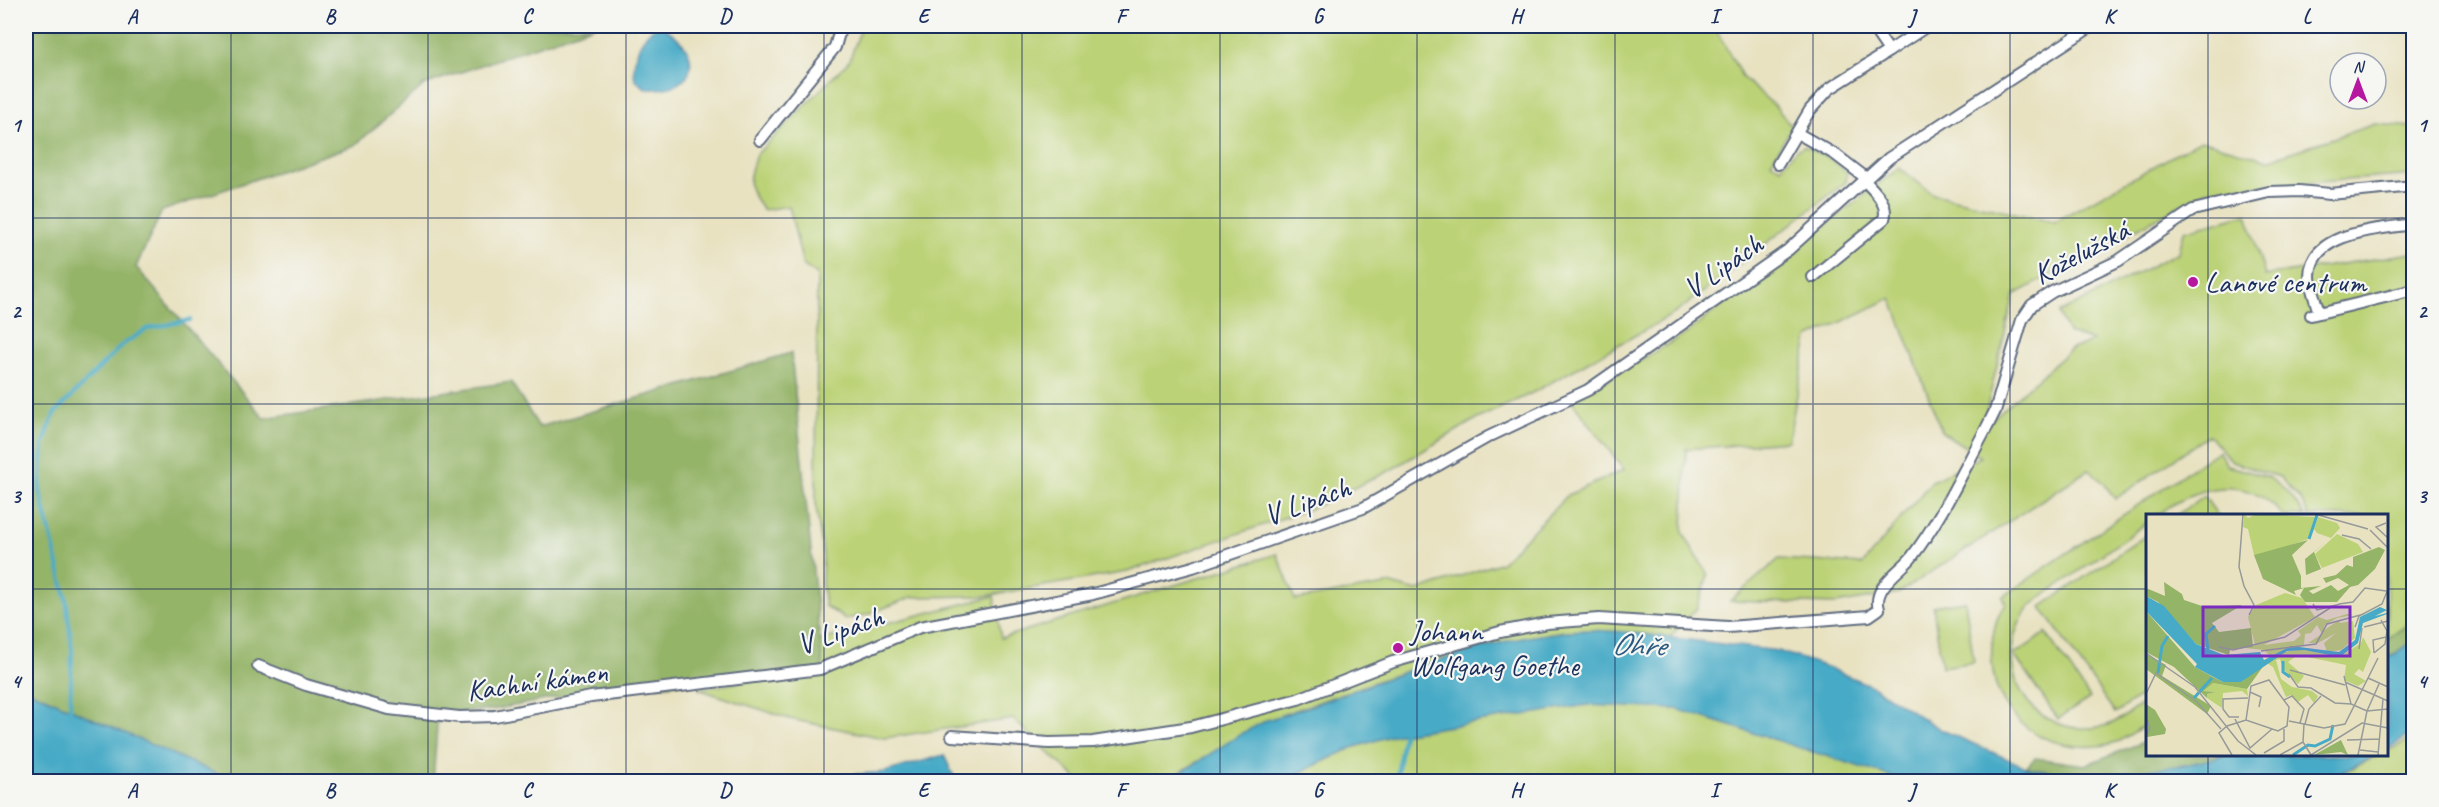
<svg xmlns="http://www.w3.org/2000/svg" width="2439" height="807" font-family="Caveat,sans-serif">
	<rect width="100%" height="100%" fill="#f6f6f2"/>
	<filter id="ink" filterUnits="userSpaceOnUse"><feTurbulence type="fractalNoise" baseFrequency=".0167" numOctaves="2"/><feDisplacementMap in="SourceGraphic" scale="12" xChannelSelector="R" yChannelSelector="G"/><feConvolveMatrix kernelMatrix="1 2 1 2 8 2 1 2 1" color-interpolation-filters="sRGB"/></filter>
	<filter id="wash" filterUnits="userSpaceOnUse"><feTurbulence type="fractalNoise" baseFrequency=".008" numOctaves="4" result="noise"/><feDisplacementMap in="SourceGraphic" scale="24" xChannelSelector="R" yChannelSelector="G"/><feGaussianBlur stdDeviation="1.35" result="paint"/><feColorMatrix in="noise" values="0 0 0 0 0 0 0 0 0 0 0 0 0 0 0 0 0 1.4 0 .05"/><feComposite in="paint" operator="in"/></filter>
	<g filter="url(#wash)">
		<rect width="100%" height="100%" fill="#e8e2c1"/>
		<g fill="#bbd276" stroke="#6b806a" stroke-width="1.5">
			<path d="M862,26H1714L1743,78L1776,107L1792,127L1771,162L1781,168L1795,151L1804,146L1826,156L1847,172L1846,182L1677,312L1534,392L1473,421L1389,471L1312,508L1127,572L984,596L912,597L866,615L845,619L825,606L822,583L823,554L816,507L817,275L803,265L789,206L764,210C745,188 747,182 756,155L849,61Z"/>
			<path d="M2375,124L2413,127V175L2209,190L2014,295L1982,428L2070,350L2093,341L2068,333L2059,313L2179,252L2184,231L2247,214L2265,276L2413,253V621L2387,639L2386,516H2309L2301,500L2280,477L2232,462L2209,435L2115,499L2104,483L2088,470L1899,593L1836,604L1730,601L1779,559L1863,564L1932,481L1981,457L1942,432L1891,298L1808,338L1788,441L1686,449L1683,533L1708,575L1697,608L1670,637L1590,630L1563,631L1502,642L1417,667L1267,720L1165,781H1079L1013,719L884,738L790,719L698,689L823,669L820,640L994,596L1001,638L1277,554L1295,600L1391,584L1417,591L1502,562L1568,495L1624,470L1571,400L1686,334L1899,168L1933,194L2054,222L2201,140L2268,160Z"/>
			<path d="M2218,451L2228,466L2268,477L2288,492L2305,516H2283C2255,481 2214,481 2177,502C2167,507 2160,516 2148,516V522L2031,605C1984,662 2030,743 2104,726C2120,722 2135,708 2148,699V723C2138,729 2128,737 2117,742C2105,746 2088,747 2076,746C2023,740 1988,701 1992,646C1993,632 1996,615 2006,604L2002,597Z"/>
			<path d="M2204,496L2218,516H2175Z"/>
			<path d="M2148,534V691L2115,713L2041,607Z"/>
			<path d="M1965,601L1974,662L1942,667L1933,606Z"/>
			<path d="M2046,633L2090,698L2058,719L2014,655Z"/>
			<path d="M1587,705L1677,709L1905,781L1281,782L1352,748L1393,735Z"/>
			<path d="M2413,739V781L2324,782L2380,755L2386,754L2387,751Z"/>
		</g>
		<g fill="#94b467" stroke="#587262" stroke-width="1.5">
			<path d="M26,26H594L424,85L355,145L162,211L136,267L264,418L511,382L539,427L791,353L823,670L582,693L492,710L438,713L433,782L228,779L26,689Z"/>
			<path d="M2413,621V642L2387,659V639Z"/>
			<path d="M2148,740V754L2228,755C2165,771 2090,784 2026,767L2035,758L2085,765Z"/>
		</g>
		<g fill="#47aac6" stroke="#316c92" stroke-width="1.5">
			<path d="M661,26C705,50 700,92 647,89L635,80C631,61 640,31 661,26Z"/>
			<path d="M1590,630L1626,632L1778,651L1821,665L1872,686L1940,729L2026,767L2051,773L2114,774L2185,765L2228,755H2377L2323,781H1905L1677,709L1587,705L1393,735L1352,748L1281,781H1168L1241,734L1267,720C1374,688 1477,634 1590,630Z"/>
			<path d="M2413,642V734L2387,749V659Z"/>
			<path d="M26,689L228,779L246,781H26Z"/>
			<path d="M944,755L956,781H773L885,772Z"/>
		</g>
		<g fill="none" stroke-linecap="round" stroke-linejoin="round">
			<g stroke="#47aac6" stroke-width="4">
				<path d="M70,712L72,650L66,598L40,491L43,445L54,414L122,345L147,329L190,320"/>
				<path d="M1396,782L1404,729"/>
			</g>
		</g>
	</g>
	<g filter="url(#ink)">
		<g fill="none" stroke-linecap="round" stroke-linejoin="round">
			<g stroke="#636e81" stroke-width="14">
				<g id="minor">
					<path d="M1872,26L1889,51L1927,26"/>
					<path d="M1797,133L1836,155L1866,178"/>
					<path d="M760,140L835,47L841,26"/>
					<path d="M1778,164L1810,110L1829,89L1889,51"/>
					<path d="M1813,277L1884,219C1889,203 1874,191 1864,180"/>
					<path d="M2319,313C2316,301 2310,288 2310,276C2310,231 2381,229 2414,224"/>
					<path d="M2311,315L2414,290"/>
					<path d="M258,666L306,685L389,709L459,717L495,716L591,697L820,669L920,627L1093,594L1193,567L1363,508L1488,437L1588,390L1788,250L1889,158L2092,26"/>
					<path d="M952,736L1049,743L1093,742L1191,727L1298,699L1393,662L1500,632L1547,623L1599,619L1728,627L1869,616L1879,609C1872,588 1899,572 1911,558C1942,518 1963,471 1987,427L1995,411L2022,320L2032,305L2052,292L2118,261L2193,210L2269,192L2299,191L2330,194L2414,186"/>
				</g>
			</g>
			<use href="#minor" stroke="#fff" stroke-width="10"/>
		</g>
	</g>
	<path fill="none" stroke="#1b2f5e" stroke-width="1.5" stroke-opacity="0.55" d="M231,26V782M428,26V782M626,26V782M824,26V782M1022,26V782M1220,26V782M1417,26V782M1615,26V782M1813,26V782M2010,26V782M2208,26V516M26,218H2414M26,404H2414M26,589H2148M2386,589H2414M2208,754V782"/>
	<g fill="#b5179e" stroke="#f6f6f2" stroke-width="2">
		<circle cx="2193" cy="282" r="6"/>
		<circle cx="1398" cy="648" r="6"/>
	</g>
	<g text-anchor="middle" stroke-width="4.5" stroke-linejoin="round" paint-order="stroke">
		<g font-size="30" fill="#1b2f5e" stroke="#f6f6f2">
			<text transform="translate(2081 252) rotate(-28)" y="10">Koželužská</text>
			<text transform="translate(1723 266) rotate(-35)" y="10">V Lipách</text>
			<text transform="translate(1307 501) rotate(-20)" y="10">V Lipách</text>
			<text transform="translate(840 630) rotate(-20)" y="10">V Lipách</text>
			<text transform="translate(537 681) rotate(-8)" y="10">Kachní kámen</text>
		</g>
		<g font-size="30" fill="#1b2f5e" stroke="#f6f6f2" text-anchor="start">
			<text x="2205" y="292">Lanové centrum</text>
			<text x="1410" y="641">Johann<tspan x="1410" dy="34">Wolfgang Goethe</tspan></text>
		</g>
		<g font-size="32" font-style="italic" fill="#2a5a82" stroke="#f6f6f2">
			<text transform="translate(1638 644) rotate(2)" y="11">Ohře</text>
		</g>
	</g>
	<g transform="translate(2146 514)">
		<rect width="242" height="242" fill="#e8e2c1"/>
		<path d="M98,0L102,4L111,0L169,3L162,25L114,42L108,41L102,15L97,13ZM172,3L191,9L194,14L185,24L171,19L168,15ZM191,20L212,30L217,38L176,54L169,40ZM139,79L156,84L169,103L118,131L148,127L155,121L152,117L172,103L181,106L201,100L207,101L191,104L179,111L177,117L193,106L194,109L207,107L209,124L195,136L181,138L178,129L190,119L172,129H162L176,120L171,111L165,119L159,120L158,131L124,142L118,136L99,134L109,131L102,103L110,91ZM217,123L225,138L217,158L213,155L208,160L220,167L212,172L198,166L200,151L152,141L142,148L158,162L152,170L137,155L134,145L130,146L135,165L146,173L166,177L172,182L168,189L162,181L152,188L145,181L140,183L127,153L121,149L139,138L153,135L194,143L215,129ZM67,169L101,175L102,182L96,177L77,179L76,194L61,184V180L70,178L56,177Z" fill="#bbd276"/>
		<path d="M162,26L146,41L155,62V74L175,72L163,77L167,80L185,71L192,77L203,71L192,64L180,69L177,64L190,61L201,51L207,53V43L233,33L239,36L229,55L212,71L204,73L191,88H159L154,81L158,74L148,77L150,81L117,65L108,41ZM180,28L168,38L175,55L160,61L159,45ZM18,68L36,80L38,86L59,93L96,91L66,109L73,118L105,114L107,133L84,136L83,141L50,130L12,88L0,82V74L19,82ZM0,97L49,153L67,163L77,168H95L117,151L116,154L101,175L67,169L57,177L70,178L61,180V184L28,153L0,138ZM0,140L20,151L16,162L65,192L61,200L0,155ZM0,190L9,196L20,215L19,220L1,223L0,234ZM195,226L202,241L195,238L168,241Z" fill="#94b467"/>
		<path d="M0,82L18,92L50,130L78,141L114,138L118,146L145,132L193,138L209,126L214,103L234,93L241,96L229,102L241,99V100L217,109L212,129L194,143L158,136L141,137L95,168H77L49,153L51,150L0,97Z" fill="#47aac6"/>
		<path fill="none" stroke="#47aac6" stroke-width="3" d="M163,25L171,1M62,136L60,120L69,112M137,147V158L144,163M12,159L16,132L22,122M48,184L66,164M147,241L162,231L169,232L184,225L187,211"/>
		<path fill="none" stroke="#969a99" stroke-width="1.5" d="M97,0L93,53L98,72L108,91L103,101M169,0L222,15M240,9L230,13L242,24M224,16L242,34M196,21L213,25L225,35M167,90L171,96L194,90M193,90L207,88L219,74L240,77M209,113L213,102L236,90L242,75M218,113L242,107M73,133L87,136L139,123L187,92M213,135L216,114M115,137L170,130L181,110L218,100M0,139L49,173L92,227L110,241M228,139L239,130L241,117L235,106M228,139L227,126L240,123M144,156L199,171M143,160L152,173L165,174L189,189L205,190M198,162L205,190L221,197M222,164L242,173M199,168L242,187M104,178L115,183L113,193M0,180L10,159L51,188L75,215M138,186L146,182L158,195L154,209M221,197L242,195M0,203L4,214L0,222M93,203H83L77,195V185L102,184M89,205L104,234L126,215M143,207L178,214L199,210L232,144M158,210L157,228L165,241M159,210L163,195L175,182M201,226L234,225M214,236L232,238M118,239L138,227V215M86,241L73,219L81,212L100,206L132,217L141,212L143,193L123,166L105,172L100,206M134,241L157,228M165,241L216,209L242,214M212,241L221,197L233,170M232,241L237,185"/>
		<path fill="#7b2cbf" fill-opacity="0.15" stroke="#7b2cbf" stroke-width="3" d="M57,93H204V142H57Z"/>
		<rect width="242" height="242" fill="none" stroke="#1b2f5e" stroke-width="3"/>
	</g>
	<rect width="2439" height="807" fill="none" stroke="#f6f6f2" stroke-width="66"/>
	<g transform="translate(2358 81)"><circle r="28" fill="#f6f6f2" stroke="#9ea6b7" stroke-width="1.5"/>
	<path d="M0-4.5L10 22L0 15L-10 22Z" fill="#b5179e"/>
	<text y="-9" font-size="16" font-weight="bold" text-anchor="middle" fill="#1b2f5e">N</text>
	</g>
	<rect x="33" y="33" width="2373" height="741" fill="none" stroke="#1b2f5e" stroke-width="2"/>
	<g font-size="20" text-anchor="middle" font-weight="bold" fill="#1b2f5e">
		<text x="132" y="23">A</text>
		<text x="330" y="23">B</text>
		<text x="527" y="23">C</text>
		<text x="725" y="23">D</text>
		<text x="923" y="23">E</text>
		<text x="1121" y="23">F</text>
		<text x="1318" y="23">G</text>
		<text x="1516" y="23">H</text>
		<text x="1714" y="23">I</text>
		<text x="1912" y="23">J</text>
		<text x="2109" y="23">K</text>
		<text x="2307" y="23">L</text>
		<text x="16" y="132">1</text>
		<text x="2422" y="132">1</text>
		<text x="16" y="318">2</text>
		<text x="2422" y="318">2</text>
		<text x="16" y="503">3</text>
		<text x="2422" y="503">3</text>
		<text x="16" y="688">4</text>
		<text x="2422" y="688">4</text>
		<text x="132" y="797">A</text>
		<text x="330" y="797">B</text>
		<text x="527" y="797">C</text>
		<text x="725" y="797">D</text>
		<text x="923" y="797">E</text>
		<text x="1121" y="797">F</text>
		<text x="1318" y="797">G</text>
		<text x="1516" y="797">H</text>
		<text x="1714" y="797">I</text>
		<text x="1912" y="797">J</text>
		<text x="2109" y="797">K</text>
		<text x="2307" y="797">L</text>
	</g>
</svg>
